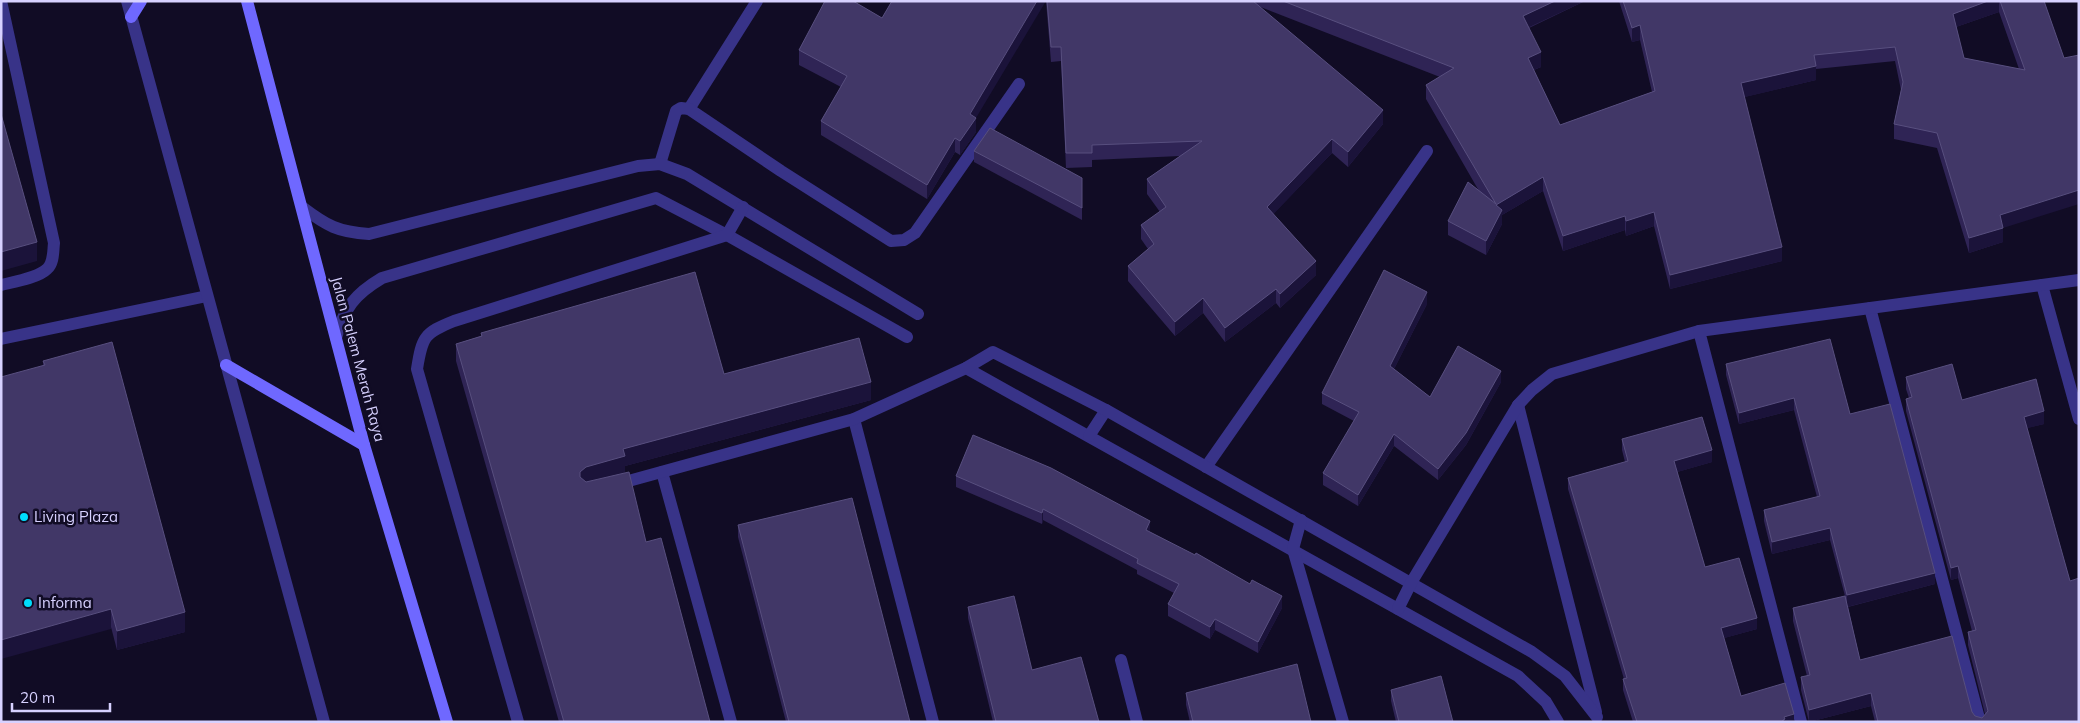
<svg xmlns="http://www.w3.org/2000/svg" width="2080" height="723" font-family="Mulish,sans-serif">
	<rect width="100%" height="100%" fill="#110c25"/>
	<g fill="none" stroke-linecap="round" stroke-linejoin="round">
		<g stroke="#383388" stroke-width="12">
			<path d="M689,109L757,1"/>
			<path d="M660,164L676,111L681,108L689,109L781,171L891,241L904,240L915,233L1019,84"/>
			<path d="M1,285C13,282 38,278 47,269C54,263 53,251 54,243L1,1"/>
			<path d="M1,339L207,296"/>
		</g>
		<g stroke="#383388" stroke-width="12">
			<path d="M127,1L324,722"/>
			<path d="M302,207C327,226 338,232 369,234L638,166L660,164L687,174L918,314"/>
			<path d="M2042,285L2079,419"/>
			<path d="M1870,308L1980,722"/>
			<path d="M336,338C344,308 355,294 382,278L656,198L727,235L907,337"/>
			<path d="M966,368L1518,676L1546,702L1558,722"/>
			<path d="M1518,405L1596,712"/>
			<path d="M854,419L933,722"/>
			<path d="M1089,436L1106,410"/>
			<path d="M1206,467L1427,151"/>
			<path d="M662,472L731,722"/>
			<path d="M614,485L854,419L966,368L993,352L1106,410L1532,652L1565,676L1597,717"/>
			<path d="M1301,520L1293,549L1343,722"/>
			<path d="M1398,609L1411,583L1518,405L1532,390L1552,374L1699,331"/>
			<path d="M1121,660L1137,722"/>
			<path d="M518,722L417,369C422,337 424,333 454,321L727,235L743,207"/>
			<path d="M1801,722L1699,331L2079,280"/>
		</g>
		<g stroke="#6f68ff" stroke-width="12">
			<path d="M247,1L364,445L447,722"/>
			<path d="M131,17L141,1"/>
			<path d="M226,365L364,445"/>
		</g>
	</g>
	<g fill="#2f2455" fill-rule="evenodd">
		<path d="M1046,1H1585L1529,28L1541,67L1534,70L1560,125L1652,92L1640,40L1632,42L1619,1H2044L2003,228V242L1969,253L1937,148L1894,139V124L1901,90L1895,61L1816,69V80L1744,97L1782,261L1670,289L1654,226L1626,236L1625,230L1563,251L1543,191L1502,215V224L1486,255L1448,235V221L1479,191L1426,99V85L1440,77L1258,6L1383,124L1348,167L1332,153L1273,214L1316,275L1280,308L1276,303L1225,342L1203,313L1175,336L1128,281V266L1148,249L1141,239V225L1160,212L1147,194V179L1180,156L1092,160V167L1066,168L1061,61L1051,62ZM1999,12L2019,69L1964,58L1956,27Z"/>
		<path d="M799,50L976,118V132L960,155L955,152L927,199L821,135V121L841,87L799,65Z"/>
		<path d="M974,151L1082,178V220L974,162Z"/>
		<path d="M1427,304L1394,369L1430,397L1501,382L1466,445L1438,480L1394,446L1358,506L1323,485V473L1354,421L1322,404V393Z"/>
		<path d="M481,333L724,374L871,400L625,466V473L646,542L710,722H559L456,361V344L481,336Z"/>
		<path d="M43,361L185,632L117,650L43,365Z"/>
		<path d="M1726,364L1850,414L1935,584L1848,607L1860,660L1972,712L1975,716L1982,718L1985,714L1968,645V632L1972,631L1958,578L1951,580L1906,411V399L1909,398L1906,389V377L1962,400L2044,424L2027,428L2079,722H1875L1871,706L1809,722L1801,690V677L1807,676L1793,621V608L1845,596L1830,540L1772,554L1764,521V510L1817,497L1794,410L1739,424L1726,375Z"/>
		<path d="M1622,439L1712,462L1677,472L1705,567L1757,629L1724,638L1741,696L1794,722H1633L1623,690V679H1624L1568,489V478L1625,462L1622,450Z"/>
		<path d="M956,476L1150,532L1282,608L1258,653L1215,630L1210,639L1168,616V604L1174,593L1137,574V570L1043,520L1042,524L956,487Z"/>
		<path d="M738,525L910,722H786L738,537Z"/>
		<path d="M968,607L1032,670L1099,722H993L968,618Z"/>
		<path d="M1391,690L1453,722H1396L1391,701Z"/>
		<path d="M1186,693L1311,722H1190L1186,705Z"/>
	</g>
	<g fill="#1b133a">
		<path d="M1037,1H1046L976,118V132L960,155V141L970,114Z"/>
		<path d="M1555,1H1585L1523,30V16Z"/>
		<path d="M1988,1H1999V12L1953,28V14Z"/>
		<path d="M1640,25V40L1632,42V28Z"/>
		<path d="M1541,52V67L1528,72V58Z"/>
		<path d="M1816,66V80L1741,98V83Z"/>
		<path d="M1383,110V124L1348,167V152Z"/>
		<path d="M955,138V152L927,199V185Z"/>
		<path d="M1332,139V153L1267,221V207Z"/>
		<path d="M1543,177V191L1502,215V224L1486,255V241L1496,205Z"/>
		<path d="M2079,190V204L2003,228V242L1969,253V238L2000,215Z"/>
		<path d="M1654,212V226L1626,236V221Z"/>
		<path d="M1625,216V230L1563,251V236Z"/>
		<path d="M37,242V261L1,271V252Z"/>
		<path d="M1782,247V261L1670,289V275Z"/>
		<path d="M1316,261V275L1280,308V294Z"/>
		<path d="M1276,289V303L1225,342V328Z"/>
		<path d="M1427,292V304L1390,377V366Z"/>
		<path d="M1203,298V313L1175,336V322Z"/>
		<path d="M1501,371V382L1466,445L1438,480V469Z"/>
		<path d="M871,382V400L625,466V474L580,489V472L586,467L623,449Z"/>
		<path d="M1794,398V410L1739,424V413Z"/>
		<path d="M2044,411V424L2024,429V417Z"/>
		<path d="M1394,434V446L1358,506V495Z"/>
		<path d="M1712,450V462L1674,473V461Z"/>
		<path d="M1043,509V520L1042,524V513Z"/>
		<path d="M1150,521V533L1146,530Z"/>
		<path d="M1830,528V540L1772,554V542Z"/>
		<path d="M1958,566V578L1951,580V568Z"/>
		<path d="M1935,573V584L1847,607V595Z"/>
		<path d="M1282,596V608L1258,653V642Z"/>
		<path d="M111,609V629L1,659V640Z"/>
		<path d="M185,612V632L117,650V631Z"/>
		<path d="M1757,618V629L1721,639V628Z"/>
		<path d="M1215,619V630L1210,639V627Z"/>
		<path d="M1871,693V706L1809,722V710Z"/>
		<path d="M1794,714V722H1783L1784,717Z"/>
	</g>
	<g fill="#413767" stroke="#584f7f">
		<path d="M825,1H853L882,18L892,1H1037L970,114L976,118L960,141L955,138L927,185L821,121L847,76L799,50Z"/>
		<path d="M1047,1H1253L1383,110L1348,152L1332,139L1267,207L1316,261L1280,294L1276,289L1225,328L1203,298L1175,322L1128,266L1154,244L1141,225L1166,207L1147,179L1202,141L1092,145V153H1066L1061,47H1051Z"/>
		<path d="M1283,1H1555L1523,16L1541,52L1528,58L1560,125L1655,91L1640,25L1632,28L1623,1H1988L1953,14L1964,58L2025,70L2000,1H2044L2064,58L2079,55V190L2000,215L2003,228L1969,238L1937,133L1894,124L1903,82L1895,47L1814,55L1816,66L1741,83L1782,247L1670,275L1654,212L1626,221L1625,216L1563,236L1543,177L1496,205L1502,210L1486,241L1448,221L1468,182L1496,204L1426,85L1454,68Z"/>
		<path d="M1,114L37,242L1,252Z"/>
		<path d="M990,128L1082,178V208L974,151Z"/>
		<path d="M1384,270L1427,292L1390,366L1430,397L1458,346L1501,371L1466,433L1438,469L1394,434L1358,495L1323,473L1359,412L1322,393Z"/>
		<path d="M695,272L724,374L859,338L871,382L623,449L625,456L586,467L580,472V477L586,482L629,472L646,542L661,538L710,722H564L456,344L482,336L481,333Z"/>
		<path d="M1830,339L1850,414L1890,404L1935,573L1847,595L1830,528L1772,542L1764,510L1820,496L1794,398L1739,413L1726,364Z"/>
		<path d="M112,342L185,612L117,631L111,609L1,640V377L45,365L43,361Z"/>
		<path d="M1952,364L1962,400L2036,379L2044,411L2024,417L2070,581L2079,578V722H1878L1871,693L1809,710L1801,677L1810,675L1793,608L1845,596L1860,660L1952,636L1972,712L1975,716L1982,718L1988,711L1968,632L1976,630L1958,566L1951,568L1906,399L1912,397L1906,377Z"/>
		<path d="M1702,417L1712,450L1674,461L1705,567L1739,558L1757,618L1721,628L1741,696L1785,683L1794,714L1784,717L1785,719L1783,720V722H1637L1623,679L1627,678L1568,478L1628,461L1622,439Z"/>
		<path d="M973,435L1051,468L1150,521L1146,530L1195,555L1196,553L1250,584L1252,580L1282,596L1258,642L1215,619L1210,627L1168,604L1179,584L1137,563L1138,559L1043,509L1042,513L956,476Z"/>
		<path d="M852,498L910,722H789L738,525Z"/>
		<path d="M1014,596L1032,670L1081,657L1099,722H996L968,607Z"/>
		<path d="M1297,664L1311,722H1193L1186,693Z"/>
		<path d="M1441,676L1453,722H1399L1391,690Z"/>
	</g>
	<g fill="#00ddfc" stroke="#110c25" stroke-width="2">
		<circle cx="24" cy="517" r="5"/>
		<circle cx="28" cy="603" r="5"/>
	</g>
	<g text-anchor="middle" stroke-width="5" stroke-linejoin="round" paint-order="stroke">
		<g font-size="15" fill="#d7d1ff" stroke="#110c25">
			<text transform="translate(358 359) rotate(75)" y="5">Jalan Palem Merah Raya</text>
		</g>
		<g font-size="15" fill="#d7d1ff" stroke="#110c25" text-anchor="start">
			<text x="34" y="522">Living Plaza</text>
			<text x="38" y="608">Informa</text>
		</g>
	</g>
	<rect width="2080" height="723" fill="none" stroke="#d7d1ff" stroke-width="5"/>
	<path d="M12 703v8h98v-8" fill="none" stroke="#d7d1ff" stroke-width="2.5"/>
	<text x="20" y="703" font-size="15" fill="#d7d1ff" stroke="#110c25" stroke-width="4" paint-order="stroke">20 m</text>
</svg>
